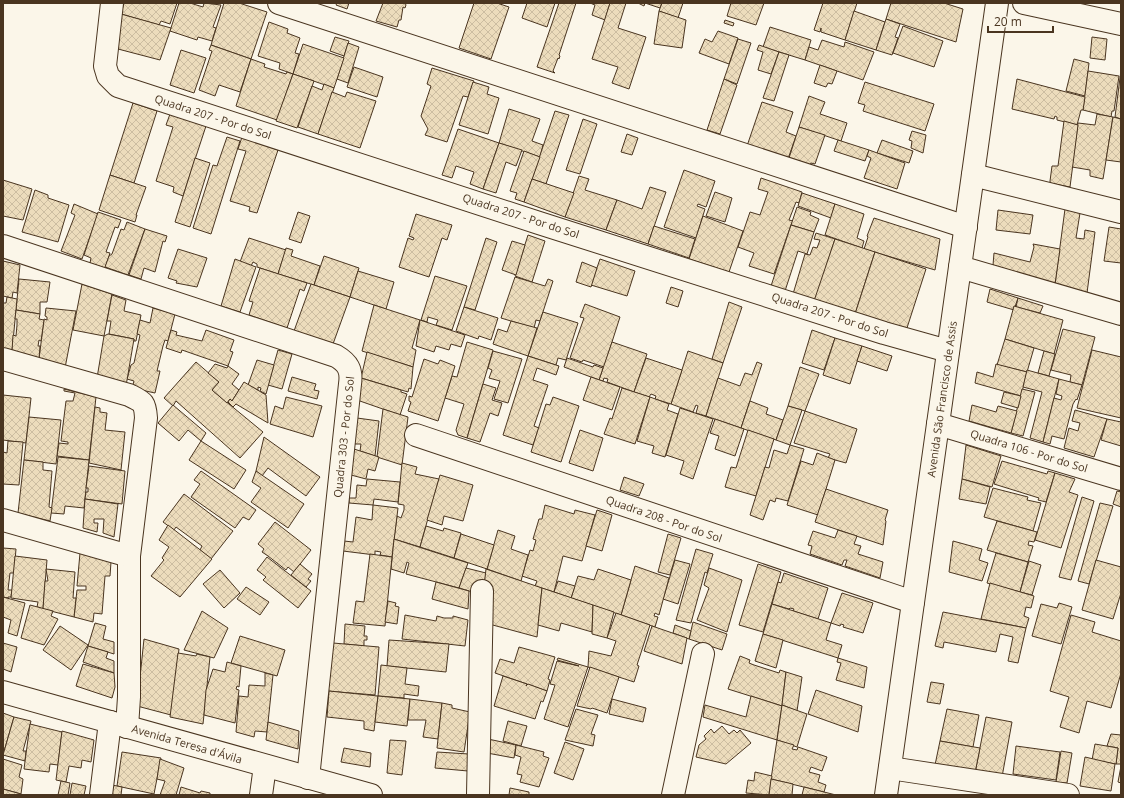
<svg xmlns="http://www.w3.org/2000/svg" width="1124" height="798" font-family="'Open Sans',sans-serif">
	<defs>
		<pattern id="building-cross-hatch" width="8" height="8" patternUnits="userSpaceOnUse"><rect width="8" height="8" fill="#ecdcbc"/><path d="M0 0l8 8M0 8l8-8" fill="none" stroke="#ccbda1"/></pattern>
	</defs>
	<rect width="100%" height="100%" fill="#fbf6e9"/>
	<g fill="url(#building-cross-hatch)" stroke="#4a3520">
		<path d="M124,3H177L170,24L161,21L159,25L121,14Z"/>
		<path d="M179,3H190L203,7L204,3L221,5L213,27L216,28L212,41L198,37L197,40L170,31Z"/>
		<path d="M224,3H239L267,12L251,59L211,45Z"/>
		<path d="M337,3H349L347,9L336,5Z"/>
		<path d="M383,3H405L406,5L405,8L403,7L401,20H399L397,27L376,21Z"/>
		<path d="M474,3H497L509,7L491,59L459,48Z"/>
		<path d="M527,3H555L547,27L522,18Z"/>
		<path d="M559,3H576L559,55L560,56L559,59L558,58L553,71L555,73L537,67Z"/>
		<path d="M590,3H610L605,20L592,15L595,5Z"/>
		<path d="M610,3H626L618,28L646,37L629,89L612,83L618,67L592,59Z"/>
		<path d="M638,3H662L660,8L645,3L644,6Z"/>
		<path d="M662,3H683L678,18L659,11Z"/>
		<path d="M731,3H764L756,25L727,16Z"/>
		<path d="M823,3H857L845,40L821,32V28L820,32L814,30Z"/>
		<path d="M891,3H944L963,9L956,42L886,19Z"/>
		<path d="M659,11L686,20L682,48L654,44Z"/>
		<path d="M854,11L885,22L876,50L845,40Z"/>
		<path d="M121,14L171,28L160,60L118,49Z"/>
		<path d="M886,19L900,24L895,37L898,38L892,55L876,50Z"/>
		<path d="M725,20L734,23L733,26L724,23Z"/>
		<path d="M269,22L288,29L287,33L300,38L295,53L299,54L293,74L279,69L280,63L258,56Z"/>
		<path d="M903,26L943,41L934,67L893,53Z"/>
		<path d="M770,27L811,40L805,60L763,47Z"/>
		<path d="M718,31L738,38L729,64L699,53L705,39L712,42Z"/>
		<path d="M335,37L349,41L344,56L330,51Z"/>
		<path d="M1092,37L1107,39L1105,60L1090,58Z"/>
		<path d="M738,39L751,43L737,84L724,79Z"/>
		<path d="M822,40L844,47L845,42L874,52L863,80L805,60L809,47L818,50Z"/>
		<path d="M348,43L359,47L348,83L337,79Z"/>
		<path d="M303,44L344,58L334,88L293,74Z"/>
		<path d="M211,45L251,59L240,92L219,85L215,96L199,90L212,51L209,50Z"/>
		<path d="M759,45L779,52L771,74L758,70L763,52L757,50Z"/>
		<path d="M181,50L206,58L194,93L170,85Z"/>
		<path d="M779,52L789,55L774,101L763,98Z"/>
		<path d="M251,59L265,64L264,67L286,74L287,72L293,74L277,120L236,106Z"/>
		<path d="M1074,59L1089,63L1085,96L1066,91Z"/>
		<path d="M820,65L837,71L832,84L828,83L826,87L814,83Z"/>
		<path d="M354,67L383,77L377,97L347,87Z"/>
		<path d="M432,68L474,81L468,97L463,96L447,142L425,135L428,129L421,116L431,86L427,84Z"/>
		<path d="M1121,70V119L1115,117Z"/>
		<path d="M1088,71L1119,76L1114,111H1112L1111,117L1083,110Z"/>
		<path d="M293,74L314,81L297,128L276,121Z"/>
		<path d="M724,79L737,85L720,134L707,130Z"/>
		<path d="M1017,79L1085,97L1083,110H1081L1077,125L1057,120V117L1055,116L1054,119L1012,109Z"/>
		<path d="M473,82L489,87L487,94L499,98L488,134L459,125Z"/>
		<path d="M865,82L934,104L925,131L863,111L865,105L858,103Z"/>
		<path d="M324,84L334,88L318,134L298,127L312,86L322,90Z"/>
		<path d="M332,92L345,97L347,92L376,101L360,148L318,134Z"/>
		<path d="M809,96L825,102L820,114L847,123L841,141L799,127Z"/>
		<path d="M762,102L793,112L786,132L796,136L788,159L747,146Z"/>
		<path d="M133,103L157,111L134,183L110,175Z"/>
		<path d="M509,109L540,119L532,141L543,145L540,157L499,143Z"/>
		<path d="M555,111L569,115L546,184L532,179Z"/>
		<path d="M170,114L206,126L183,196L173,192L174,187L156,181L173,127L166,125Z"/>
		<path d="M1097,114L1113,117L1103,179L1090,176V170L1072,167L1078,123L1095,125Z"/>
		<path d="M1113,117L1121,119V162L1106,160Z"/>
		<path d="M583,119L597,124L580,174L566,170Z"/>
		<path d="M1064,121L1078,125L1070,187L1050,183V181L1052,166H1058Z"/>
		<path d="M799,127L825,135L815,164L811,163L810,165L789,158Z"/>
		<path d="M458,129L499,143L483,189L470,184L474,172L456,166L452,178L442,175Z"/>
		<path d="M912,131L926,135L923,153L911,148L912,141L909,140Z"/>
		<path d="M627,134L638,138L632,155L621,152Z"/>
		<path d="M227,137L240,141L211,234L193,228L213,165L217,166Z"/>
		<path d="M242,137L278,150L257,213L249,211L250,207L230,201L246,151L238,149Z"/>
		<path d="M838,140L869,150L865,161L834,151Z"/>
		<path d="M882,140L913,151L909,163L877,153Z"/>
		<path d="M499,143L522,150L516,166L506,162L496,193L483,189Z"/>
		<path d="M869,150L905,163L897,189L864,178L871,158L867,156Z"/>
		<path d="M524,151L540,157L524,202L515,199L517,193L510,191Z"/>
		<path d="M195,158L210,163L190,227L175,222Z"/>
		<path d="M684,170L715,181L706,207L698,204L697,206L705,209L696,238L664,227Z"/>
		<path d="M110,175L146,187L136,215H137L135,222L99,210Z"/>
		<path d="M579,176L589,179L585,190L617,200L606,230L565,217Z"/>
		<path d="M761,178L802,192L799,203L796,202L789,220L793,221L791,225L774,274L749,266L754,253L738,247L750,212L760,215L768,192L758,189Z"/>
		<path d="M532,179L574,193L565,217L524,202Z"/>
		<path d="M3,180L32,189L23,220L3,216Z"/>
		<path d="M650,187L666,192L648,244L606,230L617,200L642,209Z"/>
		<path d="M35,190L48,195V198L69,205L58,242L22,232Z"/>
		<path d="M715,192L732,198L725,222L706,216Z"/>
		<path d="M802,193L835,204L831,218L798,206Z"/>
		<path d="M74,204L98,214L82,259L61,251L75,215L71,213Z"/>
		<path d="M835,204L864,214L857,238L864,241L862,248L825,235Z"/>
		<path d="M797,207L811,212L810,215L819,219L814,232L791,225Z"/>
		<path d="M1065,209L1080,213L1076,238L1084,239L1085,230L1095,232L1087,293L1055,284Z"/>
		<path d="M998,210L1033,215L1030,234L996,230Z"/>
		<path d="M98,212L121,220L118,228L115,227L106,252L110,253L105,268L90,263L91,258L84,255Z"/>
		<path d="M298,212L310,216L301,243L289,239Z"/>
		<path d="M416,214L452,225L447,240L442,238L429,277L399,267L408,238L413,240L414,238L409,236Z"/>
		<path d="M703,216L743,231L729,272L689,259Z"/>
		<path d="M874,218L940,239L935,270L864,249L868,237L867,236Z"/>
		<path d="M127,222L145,229L128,275L105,267L109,256L112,254L121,229L124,230Z"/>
		<path d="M791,225L814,232L807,254L798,251L785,291L771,286Z"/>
		<path d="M654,226L695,239L689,258L648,244Z"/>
		<path d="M1109,227L1121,229V263L1104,261Z"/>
		<path d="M145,229L167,236L165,242L163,241L155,272L144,268L141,279L129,275Z"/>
		<path d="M816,233L835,239L815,301L793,294L805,254L810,255L813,247L817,248L820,240L814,239Z"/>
		<path d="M528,235L545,241L532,282L515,276Z"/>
		<path d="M249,238L286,250L278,274L257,267V264L253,262L251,266L240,262Z"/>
		<path d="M486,238L497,242L475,310L464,307Z"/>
		<path d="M835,239L875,252L855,314L814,301Z"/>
		<path d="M512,241L525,245L516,275L502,270Z"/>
		<path d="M1033,244L1060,249L1055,284L993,265L994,253L1030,262L1034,247Z"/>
		<path d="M286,248L293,250L291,256L320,266L314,285L278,274Z"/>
		<path d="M178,249L207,258L197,287L176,283L177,281L168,278Z"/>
		<path d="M875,252L926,269L906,331L855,314Z"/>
		<path d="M324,256L359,268L350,297L314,285Z"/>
		<path d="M235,259L256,267L240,312L221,306Z"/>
		<path d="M600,259L635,271L627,296L591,285Z"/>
		<path d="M3,261L20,265L17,293L13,292L12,298L3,296Z"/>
		<path d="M582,262L597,268L591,287L576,282Z"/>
		<path d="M260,268L307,283L304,291L300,289L287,328L249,315L253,302L249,301Z"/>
		<path d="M358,271L394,282L386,309L350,297Z"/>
		<path d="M435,276L467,286L452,330L436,325L438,320L428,317L427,322L421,320Z"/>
		<path d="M515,277L545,286L548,279L553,281L540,321L536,320L534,328L501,318Z"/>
		<path d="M19,279L50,282L47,302H40V314L16,310Z"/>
		<path d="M82,284L112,294L104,336L73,330Z"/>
		<path d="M311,284L350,297L333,344L294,331Z"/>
		<path d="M671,287L683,291L678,307L666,303Z"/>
		<path d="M990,289L1018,298L1014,310L987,302Z"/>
		<path d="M112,295L126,300L124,311L141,315L136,341H134V339L109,334L111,321H107Z"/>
		<path d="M7,297L17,299L12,352L3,350V303H6Z"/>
		<path d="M1018,298L1043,306L1040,313L1016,307Z"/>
		<path d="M729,302L742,307L723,363L712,359Z"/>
		<path d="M585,304L620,317L604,367L583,360L582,362L570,358L584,318L580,317Z"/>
		<path d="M374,305L420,320L412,348L416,350L413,367L362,351Z"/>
		<path d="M1014,306L1063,320L1054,354L1005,339Z"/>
		<path d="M464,307L498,318L491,340L479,336L478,339L456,331Z"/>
		<path d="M46,308L76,311L65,368L39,359L44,319L47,320V317L45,316Z"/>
		<path d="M153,308L175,314L168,341L165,340L163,346L157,371H160L155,393L132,388L134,381L127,379L131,365L134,363L140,335L137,334L140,320L150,323Z"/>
		<path d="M16,310L40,314L39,319L44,320L41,341L39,340L38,346H40L39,359L12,351L13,335L16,336L17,325V319H15Z"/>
		<path d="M543,312L578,323L566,360L558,358L556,365L528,356Z"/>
		<path d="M420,320L465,335L461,347L451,344L449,350L436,346L434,352L416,346Z"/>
		<path d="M511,321L537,328L528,356L493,344L498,329L507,332Z"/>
		<path d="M1063,329L1095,337L1082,385L1070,382L1071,375L1051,370Z"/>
		<path d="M171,330L177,332L176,335L202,341L206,330L234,340L230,351L233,352L228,366L182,350L181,353L166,348Z"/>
		<path d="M812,330L835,338L824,370L802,363Z"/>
		<path d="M108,334L134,339L126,386L97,378L104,336Z"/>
		<path d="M835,338L862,346L850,384L823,375Z"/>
		<path d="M1005,339L1034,348L1027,372L997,365Z"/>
		<path d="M467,342L493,350L467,438L458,435L456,430L464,404L445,398L452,376L457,377Z"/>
		<path d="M612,342L647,354L634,392L607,382L608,379L604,378L603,381L599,380Z"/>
		<path d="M862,346L892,356L887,371L857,361Z"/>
		<path d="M278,350L292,354L282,389L268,385Z"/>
		<path d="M1092,350L1121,357V418L1077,408Z"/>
		<path d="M493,351L522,359L508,403L494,399L500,381L489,378L492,370L488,368Z"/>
		<path d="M688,351L723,363L706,416L696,413L698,406L696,405L693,412L671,404Z"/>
		<path d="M1044,351L1055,354L1049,376L1038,373Z"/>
		<path d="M367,352L413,367L411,389L409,388L408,392L361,378Z"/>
		<path d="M528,356L559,366L556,375L537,368L533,380L548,385L534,426L539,428L533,445L503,435Z"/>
		<path d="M567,358L593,367L594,365L603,368L599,380L564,367Z"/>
		<path d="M646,358L682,370L671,404L655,399L656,396L651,394L649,397L634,392Z"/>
		<path d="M424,359L438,364L440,360L455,366L438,421L408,411L411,402L409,401V396L412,397Z"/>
		<path d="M257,360L274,365L266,394L260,391L261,388L258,387V390L248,385Z"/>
		<path d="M196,362L219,382L212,390L263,432L240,458L176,401L173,406L164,398Z"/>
		<path d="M757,362L762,364L741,428L706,416L718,378L740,386L745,373L752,375Z"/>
		<path d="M215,364L227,368L228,366L239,374L232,384L239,390L232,401L230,399L227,403L212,390L219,382L208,373Z"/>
		<path d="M996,364L1027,372L1021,396L975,383L977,372L993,377Z"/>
		<path d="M800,367L819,374L805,411L788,406Z"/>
		<path d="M1027,370L1059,379L1043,442L1030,438L1042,392L1023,387Z"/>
		<path d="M292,377L316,384L314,390L319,391L317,399L288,391Z"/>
		<path d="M591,377L620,387L612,410L583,400Z"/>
		<path d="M361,378L401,390V392L407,394L400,415L357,400Z"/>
		<path d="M1059,379L1082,385L1077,400L1076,399L1073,404L1064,439L1052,436L1050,444L1043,442L1054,398L1061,400L1062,396L1056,394Z"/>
		<path d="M244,382L266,395L268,423L236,404L233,407L228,402L230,399L232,401Z"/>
		<path d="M483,384L496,388L492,400L502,403L498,416L490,413L480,442L467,438Z"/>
		<path d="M622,388L650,397L635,444L604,434L610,418L612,419Z"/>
		<path d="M64,389L96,397L89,460L57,456L59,443L68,444V442L61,441L66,401H73L75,393L64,391Z"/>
		<path d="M1022,389L1035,392L1023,436L1011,433Z"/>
		<path d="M1004,392L1021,396L1018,408L1001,403Z"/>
		<path d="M3,395L31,398L26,443L3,440Z"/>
		<path d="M286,397L322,406L313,437L270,424L275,406L283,409Z"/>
		<path d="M553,397L579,406L561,462L531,452L546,404L550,405Z"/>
		<path d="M650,397L669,404L667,410L678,414L665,457L652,453L654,446L637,441Z"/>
		<path d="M750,401L768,408L766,414L783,420L776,440L741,428Z"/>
		<path d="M173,405L206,433L201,441L188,430L179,441L158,423Z"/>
		<path d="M972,405L996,412L998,406L1017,411L1011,433L969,421Z"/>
		<path d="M788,406L802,410L790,445L776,440Z"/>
		<path d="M95,407L100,408V412L107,413L105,430L125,432L121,470L89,463Z"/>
		<path d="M680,408L713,419L693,479L680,474L684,461L666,455Z"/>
		<path d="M383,409L408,417L402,465L377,457Z"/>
		<path d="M1075,410L1107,419L1094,457L1064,448L1069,428L1078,431L1080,423L1072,421Z"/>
		<path d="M805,411L857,429L846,463L828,458L830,454L794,443Z"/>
		<path d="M29,417L61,420L56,464L24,460Z"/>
		<path d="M357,418L379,421L375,456L360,451L361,444H354Z"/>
		<path d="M715,419L744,429L735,456L715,449L719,436L710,433Z"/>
		<path d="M1107,419L1121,422V446L1101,440Z"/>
		<path d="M580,430L603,438L593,471L569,463Z"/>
		<path d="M748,430L774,439L756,496L725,487L731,467L736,468Z"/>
		<path d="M264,437L320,477L306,496L268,468L262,476L256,471Z"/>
		<path d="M8,441L23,442L19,485L3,484V452L7,453Z"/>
		<path d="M201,441L246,470L234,489L189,460Z"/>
		<path d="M790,445L804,449L788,501L776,498L775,502L770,500L763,520L750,515L765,467L769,468L774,450L787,454Z"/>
		<path d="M966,445L1001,456L992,487L962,479Z"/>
		<path d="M354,449L379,457L375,471L368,469L366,479L351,475Z"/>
		<path d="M817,453L835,460L818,515L787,505L801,461L813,465Z"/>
		<path d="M58,457L89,460L84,508L65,506L64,514L51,513Z"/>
		<path d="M24,460L43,462V470L52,471L49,507L52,508L50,521L18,513Z"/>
		<path d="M1002,461L1047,474L1048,471L1055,473L1046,502L1038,500L1039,498L994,484Z"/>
		<path d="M402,463L417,467L415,474L439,479L420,547L394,539L397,516L401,518L404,510V505L398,504Z"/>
		<path d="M89,466L125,471L122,504L85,499L86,492H88V488H86Z"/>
		<path d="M201,471L256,510L249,520L243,517L235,528L191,497L200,484L194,480Z"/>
		<path d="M256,471L304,504L288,528L251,502L261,488L252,482Z"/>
		<path d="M1055,473L1075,479L1069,492L1078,495L1061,548L1035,540Z"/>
		<path d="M440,475L473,485L463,521L444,516L442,525L427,520Z"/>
		<path d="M624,477L644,484L639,496L620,490Z"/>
		<path d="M367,479L400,482L398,502L374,499L373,505L349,503V498H356L357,485L366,486Z"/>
		<path d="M962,479L990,487L986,504L959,499Z"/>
		<path d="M993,488L1028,497L1027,500L1041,503L1033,531L984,517Z"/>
		<path d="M826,489L888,510L885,520L886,521L883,545L815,522Z"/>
		<path d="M1117,491L1121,492V507L1113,504Z"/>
		<path d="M184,494L233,531L211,559L200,550L202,546L176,527L174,530L163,522Z"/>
		<path d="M1082,497L1094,501L1071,580L1059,577Z"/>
		<path d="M85,499L118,504L114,537L103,533L104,519H94V523H98L97,532L83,528Z"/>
		<path d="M1100,503L1113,506L1089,584L1078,581Z"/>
		<path d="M373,505L398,508L392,557L380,555L381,552L375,551V555L343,551L344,541L353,542L356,517L372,520Z"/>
		<path d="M545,505L574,514L575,510L595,515L582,561L563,556L554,592L535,586L537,581L522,576L530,550L533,551L536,540L533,539L539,519H542Z"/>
		<path d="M597,510L612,515L602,551L586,546Z"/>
		<path d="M997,521L1037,532L1034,542L1029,541L1028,545L1033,546L1028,562L987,550Z"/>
		<path d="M275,522L311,550L294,572L288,567L286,570L268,556L262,552L264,549L258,544Z"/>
		<path d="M168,525L212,559L180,597L151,576L164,560L162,558L169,547L159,540Z"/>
		<path d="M426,526L443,531L444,528L461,533L454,558L420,547Z"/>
		<path d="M498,530L515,536L511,549L528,555L521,581L487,569Z"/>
		<path d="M838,530L857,536L854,544L861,546L858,554L883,562L880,578L845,566L847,560H844L842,565L810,554L812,546L808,545L813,531L835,538Z"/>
		<path d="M461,534L494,545L487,569L454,558Z"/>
		<path d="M668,534L681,538L670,575L658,572Z"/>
		<path d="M394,539L468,563L459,588L406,574L409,563L407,562L404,573L391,569Z"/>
		<path d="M953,541L982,549L979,560L988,563L982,581L949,572Z"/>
		<path d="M3,548L16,549L14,573H10L8,590H12L11,597H8V598L3,597Z"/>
		<path d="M696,549L713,554L707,573L705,572L691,623L676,620Z"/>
		<path d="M80,553L111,562L110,576H105L102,614L94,613L93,622L74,617L77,590H86V586H77Z"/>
		<path d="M996,553L1028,562L1020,592L987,583Z"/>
		<path d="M370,554L392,557L385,626L353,623L356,601L364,602Z"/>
		<path d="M15,556L47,560L43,609L37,607L38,602L11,598Z"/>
		<path d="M267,557L311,591L298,608L263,580L266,577L257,570Z"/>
		<path d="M675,560L690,564L678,604L663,599Z"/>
		<path d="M1096,560L1121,567V593L1113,619L1082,610Z"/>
		<path d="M1029,561L1041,565L1032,595L1020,592Z"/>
		<path d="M300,564L312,574L308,579L311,581L306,587L291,575Z"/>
		<path d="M758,564L781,572L763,632L739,625Z"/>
		<path d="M635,566L669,578L659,615L655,613L654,616L658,617L655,627L621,615Z"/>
		<path d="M466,568L486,573L483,595L459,588Z"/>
		<path d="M709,568L742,580L727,632L697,620L709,588L704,585Z"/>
		<path d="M46,569L75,572L73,598H76L74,617L43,609L45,581H48Z"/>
		<path d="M486,569L542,588L537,637L489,624L483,595Z"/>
		<path d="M598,569L631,580L621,615L571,598L578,576L594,580Z"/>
		<path d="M220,570L240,593L224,608L203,584Z"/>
		<path d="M784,573L828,588L818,619L793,611L794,609L790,608L789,609L772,604L778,582L781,583Z"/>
		<path d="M558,581L575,586L571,598L554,592Z"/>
		<path d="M436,582L469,591L468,609L432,599Z"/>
		<path d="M990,583L1034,596L1031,608L1026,607L1024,616L1029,618L1026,628L981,619Z"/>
		<path d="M246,587L269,602L260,615L237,599Z"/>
		<path d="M542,588L593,605L592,632L561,623L559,631L538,625Z"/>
		<path d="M842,593L873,603L863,633L843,627L844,625L841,624L840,626L831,623Z"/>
		<path d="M3,597L25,603L17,636L8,633L11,620L3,617Z"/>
		<path d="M388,601L396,603L395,606L399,607L397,624L385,622Z"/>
		<path d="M1059,603L1072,607L1061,644L1032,636L1041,604L1057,608Z"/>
		<path d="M772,604L831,623L826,640L842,645L838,658L763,634Z"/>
		<path d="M30,605L53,611L51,616L58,619L44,645L21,638Z"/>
		<path d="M593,605L614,612L607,638L592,634Z"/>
		<path d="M202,611L228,628L214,658L184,650Z"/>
		<path d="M943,612L1026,628L1018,663L1008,661L1013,637L1000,634L996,652L944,642L943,648L935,646Z"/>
		<path d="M616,613L650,625L637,665L639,666L634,682L588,667L589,651L611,656L616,641L607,638Z"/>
		<path d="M405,615L436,621L437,616L444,618H453V616L468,620L465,646L402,639Z"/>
		<path d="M1071,615L1095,622L1092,632L1121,641V673L1111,708L1087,701L1079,733L1060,727L1069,697L1050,691Z"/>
		<path d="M693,622L727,634L722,650L689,639Z"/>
		<path d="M95,623L106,626L103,639L114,642V654L88,646Z"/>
		<path d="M345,624L365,626L364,636H367V640H364V646L344,644Z"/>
		<path d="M675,625L691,631L689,639L673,633Z"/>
		<path d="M60,626L88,645L71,670L43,650Z"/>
		<path d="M652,626L687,638L682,664L644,651Z"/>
		<path d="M763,634L783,640L776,668L755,661Z"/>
		<path d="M240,636L285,650L277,676L231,663Z"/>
		<path d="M144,639L179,649L171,715L137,706Z"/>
		<path d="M389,640L449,644L446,672L387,666Z"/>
		<path d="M3,643L17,647L11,672L3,669Z"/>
		<path d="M333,643L379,647L375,695L327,691Z"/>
		<path d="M88,646L108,652L106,658L114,661V673L83,662Z"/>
		<path d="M519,647L555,657L548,679L550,680L547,691L495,673L500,659L514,663Z"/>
		<path d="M178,653L196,656L197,654L210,657L203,724L170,717Z"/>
		<path d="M740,656L750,660L749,663L754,665L779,673L780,670L786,672L782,706L728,689Z"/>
		<path d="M558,658L588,667L568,727L544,719L555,685L550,684L557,661L579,666L557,660Z"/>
		<path d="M838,658L867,667L864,688L836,680L841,663L837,662Z"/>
		<path d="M227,662L241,666L239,687L237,686L236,689L239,690L235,723L204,715L206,690L213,669L225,672Z"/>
		<path d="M83,664L114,673L115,687L112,698L76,686Z"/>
		<path d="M381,665L407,668L405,684L419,686L418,696L404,694V698L378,696Z"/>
		<path d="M590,667L619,677L607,713L592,708L591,709L577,706Z"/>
		<path d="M786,672L802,677L797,711L782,705Z"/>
		<path d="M265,673L273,675L267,732L255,731L254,737L236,732L239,696L248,697L249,685L265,686Z"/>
		<path d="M503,676L527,684L526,686L528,684L547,691L543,702L541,701L535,719L494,706Z"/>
		<path d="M931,682L944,684L940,704L927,702Z"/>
		<path d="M816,690L862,706L858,732L808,714Z"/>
		<path d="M329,691L378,696L374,731L364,729V721L327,717Z"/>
		<path d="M378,696L410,699L407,726L375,722Z"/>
		<path d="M751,696L782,706L777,740L703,717L705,705L746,717Z"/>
		<path d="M410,699L442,703L438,739L423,737L426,720H408Z"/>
		<path d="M612,699L646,708L643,722L609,714Z"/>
		<path d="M442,703L452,705V708L470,712L464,752L437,748Z"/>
		<path d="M782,705L807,714L797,747L777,740Z"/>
		<path d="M576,709L598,715L591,734L595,735L593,746L565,740Z"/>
		<path d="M947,709L979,715L973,747L940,741Z"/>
		<path d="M3,713L14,717L3,755Z"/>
		<path d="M14,717L31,721L23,751H26L25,761L3,755Z"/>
		<path d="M986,717L1012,722L1002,777L975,773Z"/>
		<path d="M508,721L527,726L521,746L503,741Z"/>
		<path d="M268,722L299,731L298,749L266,740Z"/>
		<path d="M30,724L62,732L58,765L50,764L49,772L24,769Z"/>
		<path d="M722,726L729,734L734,730L737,733L740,730L751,743L726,764L696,757L699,745L706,739L704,736L711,729L714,733Z"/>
		<path d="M62,731L94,740L91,762L82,760L81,768L69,766L66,782L56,780Z"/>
		<path d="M1111,734L1121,735V764H1116L1118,748L1107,746Z"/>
		<path d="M488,739L516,745L514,758L487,753Z"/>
		<path d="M390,740L406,741L402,775L387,773Z"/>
		<path d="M777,740L794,745L792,749L797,750L798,747L827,757L822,771L811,767L809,772L820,775L818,782L826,785L824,792L771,779Z"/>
		<path d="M940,741L980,748L975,773L935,765Z"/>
		<path d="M565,742L584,749L573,780L554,773Z"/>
		<path d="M1095,744L1118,748L1116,764L1092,760Z"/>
		<path d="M516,745L544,752L543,756L549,758L539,787L520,782L522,775L517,774L521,757L515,755Z"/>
		<path d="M1016,746L1060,752L1056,780L1013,774Z"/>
		<path d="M344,748L371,753L370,767L341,762Z"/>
		<path d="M1061,751L1072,753L1067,783L1056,782Z"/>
		<path d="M122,752L161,758L154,794L117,786Z"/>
		<path d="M437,752L469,754L468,771L435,768Z"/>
		<path d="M1085,757L1115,764L1111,791L1080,786Z"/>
		<path d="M3,759L22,765L19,777L23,779L21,794L3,789Z"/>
		<path d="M160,759L184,768L176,795H160L165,781L157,779Z"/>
		<path d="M1121,766V783L1118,782Z"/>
		<path d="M755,772L772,776L769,795L746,793L748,780L754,781Z"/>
		<path d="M771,779L793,784L792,795H769Z"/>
		<path d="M61,781L70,783L68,795H58Z"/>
		<path d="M72,783L86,786L84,795H70Z"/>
		<path d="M112,785L122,787L121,795H111Z"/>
		<path d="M181,787L200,793L201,791L210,793V795H179Z"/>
		<path d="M804,787L836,795H802Z"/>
		<path d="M510,788L529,792V795H509Z"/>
		<path d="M3,789L21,794V795H3Z"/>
	</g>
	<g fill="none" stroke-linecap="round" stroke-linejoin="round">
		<g stroke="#4a3520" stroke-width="24">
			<g id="minor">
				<path d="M112,3L105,66L108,76L118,86L539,223L884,333L948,351"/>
				<path d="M279,3L966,227"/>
				<path d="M1024,3L1121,24"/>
				<path d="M973,175L1121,212"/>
				<path d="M3,246L336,356C348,363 352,370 350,384L308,778"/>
				<path d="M960,267L1121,314"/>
				<path d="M3,359L129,395C143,402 145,402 146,418L129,556V697L127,727"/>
				<path d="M938,424L1121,479"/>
				<path d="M416,435L913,602"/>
				<path d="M3,520L129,556"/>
				<path d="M3,692L371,795"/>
				<path d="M890,768L1068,795"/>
				<path d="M101,795L110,722"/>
				<path d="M261,795L265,766"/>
				<path d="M478,795L482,591"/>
				<path d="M673,795L703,654"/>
				<path d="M886,795L997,3"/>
			</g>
		</g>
		<use href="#minor" stroke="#fbf6e9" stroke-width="22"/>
	</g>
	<g text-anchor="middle" stroke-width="3" stroke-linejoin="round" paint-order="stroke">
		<g font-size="11" fill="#4a3520" stroke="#fbf6e9">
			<text transform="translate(213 117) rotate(18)" y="4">Quadra 207 - Por do Sol</text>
			<text transform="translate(521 216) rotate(18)" y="4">Quadra 207 - Por do Sol</text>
			<text transform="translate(830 315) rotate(18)" y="4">Quadra 207 - Por do Sol</text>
			<text transform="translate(942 399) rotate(-82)" y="4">Avenida São Francisco de Assis</text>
			<text transform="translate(344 437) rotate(-84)" y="4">Quadra 303 - Por do Sol</text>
			<text transform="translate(1029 451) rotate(17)" y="4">Quadra 106 - Por do Sol</text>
			<text transform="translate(664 519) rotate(19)" y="4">Quadra 208 - Por do Sol</text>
			<text transform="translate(187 744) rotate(16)" y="4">Avenida Teresa d'Ávila</text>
		</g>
	</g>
	<rect width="1124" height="798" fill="none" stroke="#4a3520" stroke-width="8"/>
	<path d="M988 26v6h65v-6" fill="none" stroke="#4a3520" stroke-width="2"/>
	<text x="994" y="26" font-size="12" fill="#4a3520" stroke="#fbf6e9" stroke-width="3" paint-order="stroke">20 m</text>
</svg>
